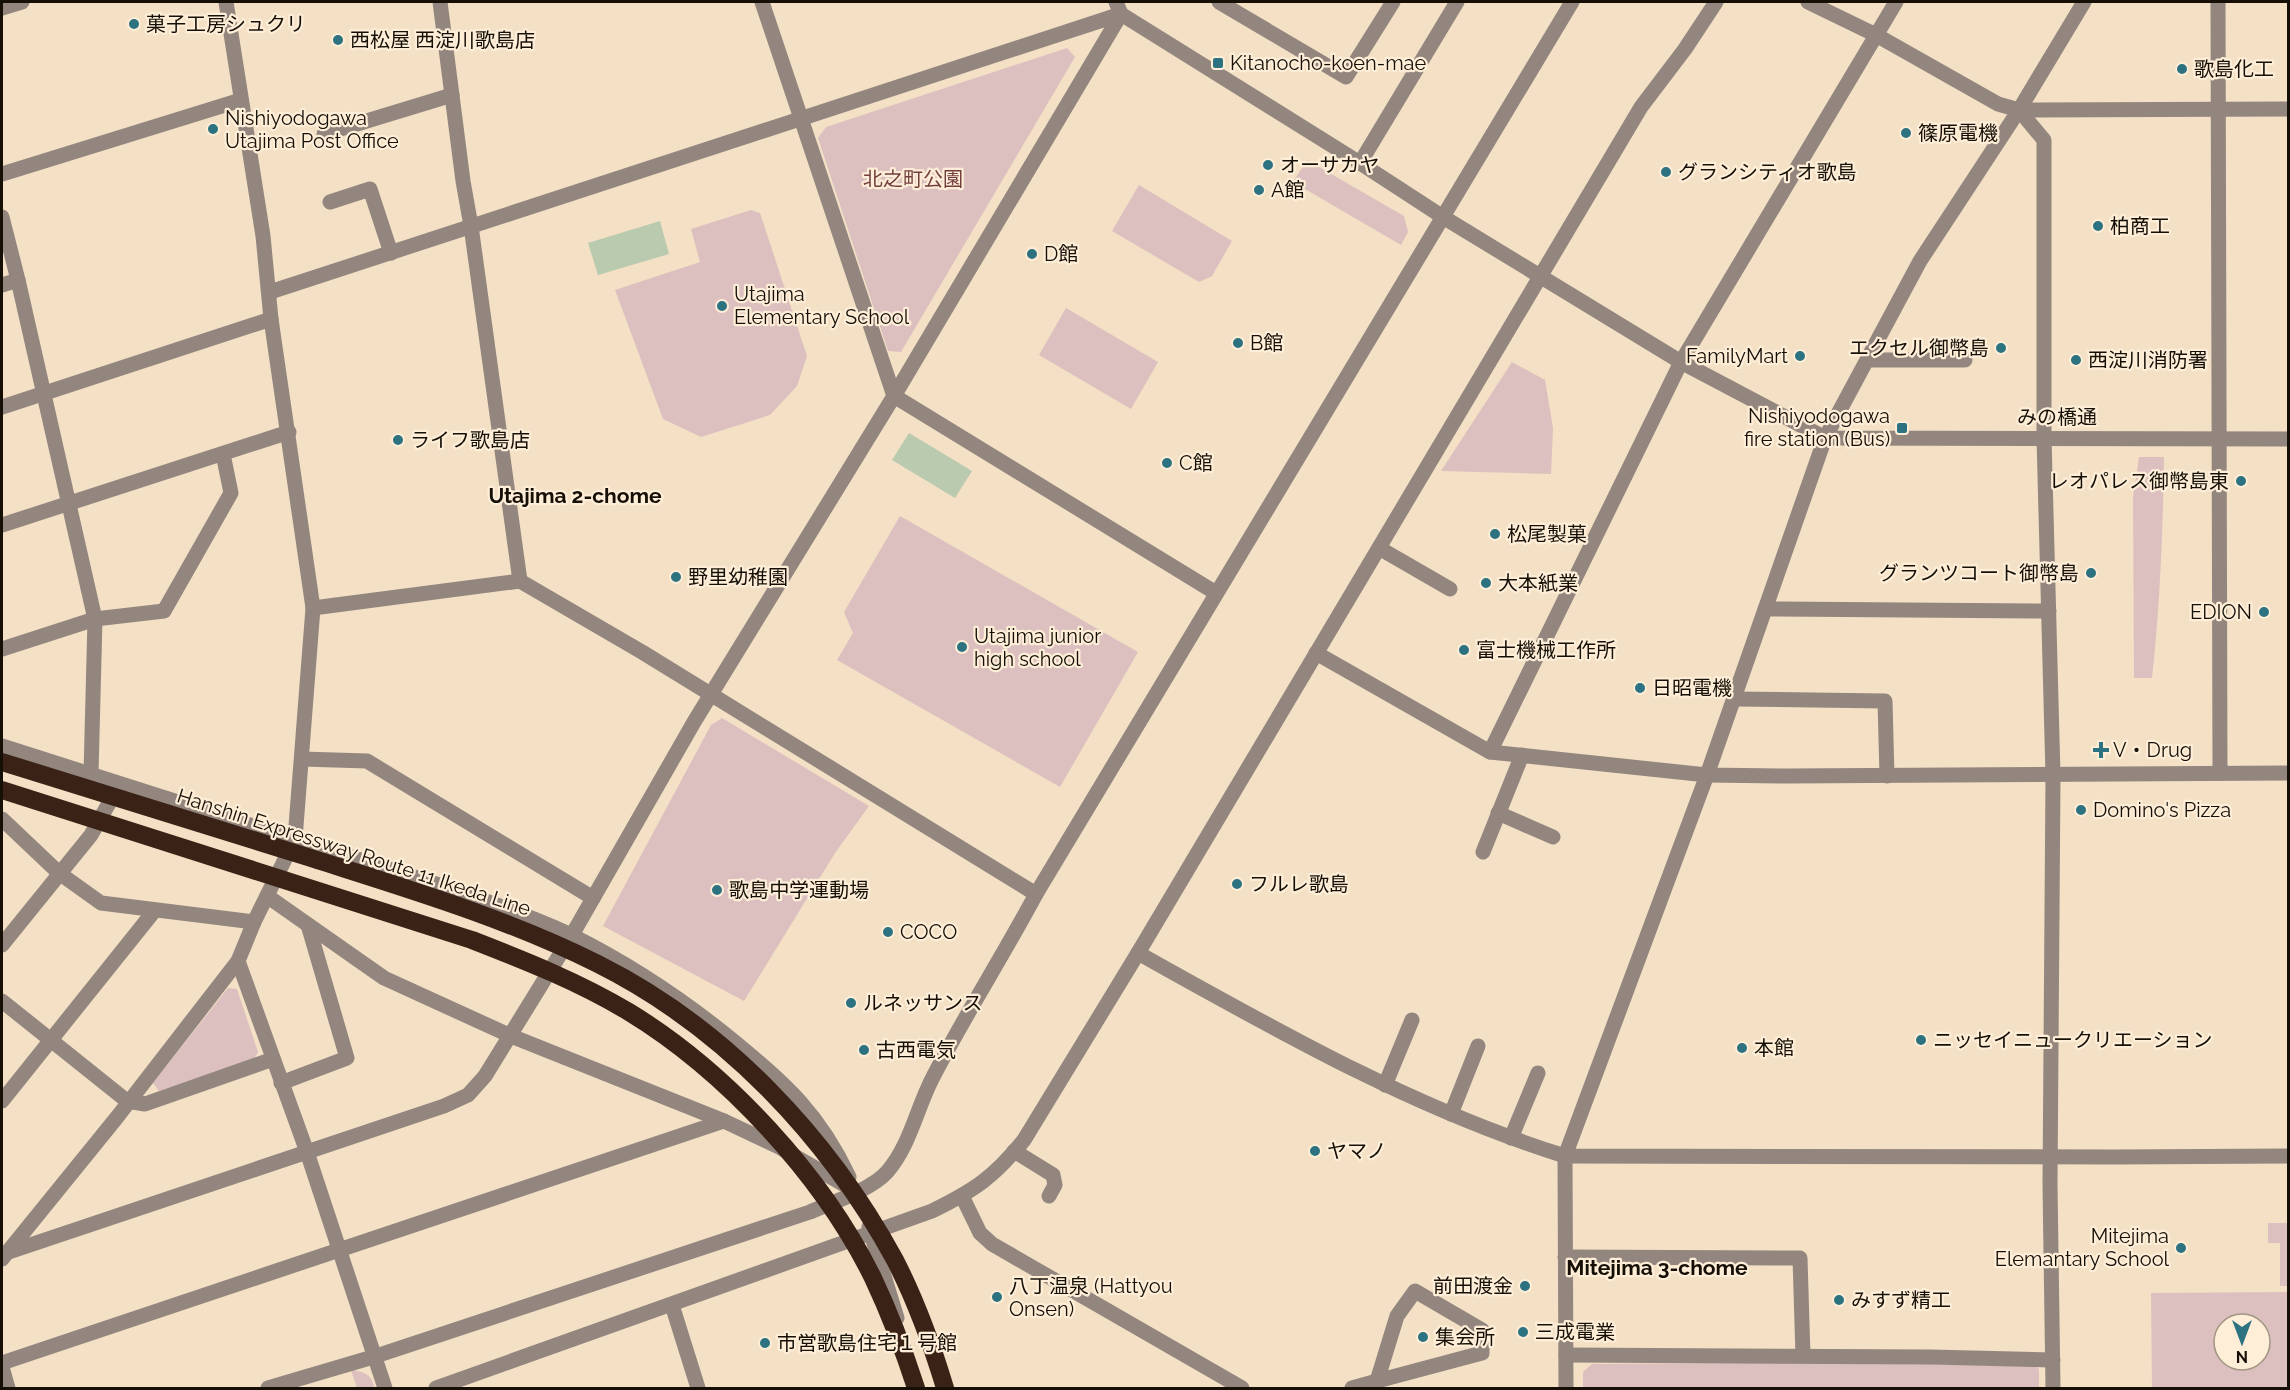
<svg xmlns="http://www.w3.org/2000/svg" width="2290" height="1390" font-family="Raleway,'Noto Sans JP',sans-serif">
	<rect width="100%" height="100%" fill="#f3e0c5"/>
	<g fill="#dcc0bf" fill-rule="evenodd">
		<path d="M1067,48L1075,57L901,352L888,351L818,138L826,127Z"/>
		<path d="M1307,160L1404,216L1408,232L1401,245L1293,182Z"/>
		<path d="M1139,185L1232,241L1212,276L1199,282L1112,231Z"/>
		<path d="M751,210L760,213L807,356L797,386L770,415L701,437L663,419L615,290L700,262L691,229Z"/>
		<path d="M1066,308L1158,362L1131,409L1039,355Z"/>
		<path d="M1512,362L1545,380L1553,428L1551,474L1441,471Z"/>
		<path d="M2139,457H2164C2163,531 2160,604 2152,678H2134L2133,498Z"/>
		<path d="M900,516L1138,652L1060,787L837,660L853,633L844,612Z"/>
		<path d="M722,718L869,806L835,853L744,1001L603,926L711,725Z"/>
		<path d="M228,988L237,989L258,1052L253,1061L159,1091L153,1083Z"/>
		<path d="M2268,1223H2288V1286H2280V1243H2268Z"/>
		<path d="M2288,1292V1388H2152L2151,1293ZM2224,1324H2260V1360H2224Z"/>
		<path d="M2027,1361L2039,1369V1388H1583V1372L1592,1364Z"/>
		<path d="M351,1370C363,1371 373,1375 374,1388H357Z"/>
	</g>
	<g fill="#bacaae">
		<path d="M660,221L669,254L598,275L588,243Z"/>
		<path d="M909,433L972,471L955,498L892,460Z"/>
	</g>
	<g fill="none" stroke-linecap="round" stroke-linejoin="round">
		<g stroke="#93867f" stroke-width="15">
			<path d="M440,2L463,181L471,226L520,581"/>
			<path d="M762,2L894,396L1216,593"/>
			<path d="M1116,2L1121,14L1360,163L1443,217L1681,362L1825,438L2288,439"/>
			<path d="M1219,2L1346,77L1393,2"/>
			<path d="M1808,2L1876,35L1998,104L2019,110L2288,109"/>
			<path d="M2218,2L2220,773"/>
			<path d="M2,8L22,2"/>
			<path d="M2019,110L2044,140V438L2053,775L2050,1184L2053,1388"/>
			<path d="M324,134L452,95"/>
			<path d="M1360,163L1457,2"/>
			<path d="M2,174L241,100"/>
			<path d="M330,202L370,189L391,253"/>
			<path d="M2,217L18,280L95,619L91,774"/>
			<path d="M2,285L18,280"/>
			<path d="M270,292L1121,14"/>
			<path d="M1867,360H1965"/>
			<path d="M2,407L271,319"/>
			<path d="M2,525L289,432"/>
			<path d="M1379,548L1450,589"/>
			<path d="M313,608L520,581L642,652L1036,894"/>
			<path d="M1765,609L2049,611"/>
			<path d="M2,649L95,619L164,611L231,493L223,454"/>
			<path d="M1316,653L1490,752L1707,775L1788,776L2288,773"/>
			<path d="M1734,699L1885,701L1887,776"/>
			<path d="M2,746L458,891C497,905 536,918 573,936C631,965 685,1001 736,1043C787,1085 820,1115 849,1177"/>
			<path d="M1490,752L1681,362L1896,2"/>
			<path d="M302,759L367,761L593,898"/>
			<path d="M1498,813L1553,837"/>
			<path d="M2,819L59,873L101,903L254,922"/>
			<path d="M1483,852L1522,755"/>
			<path d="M267,896L384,978L511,1036L724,1121L779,1147L848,1187"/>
			<path d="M2,945L91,835L117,789"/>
			<path d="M1138,953C1276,1030 1414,1109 1565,1156L2114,1157L2288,1156"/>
			<path d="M238,961L307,1152L385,1388"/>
			<path d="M2,1001L127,1101L145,1104L273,1059"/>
			<path d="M281,1083L347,1058L308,925"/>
			<path d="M1385,1085L1412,1020"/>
			<path d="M2,1101L155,910"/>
			<path d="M1451,1114L1478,1046"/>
			<path d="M1511,1138L1538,1073"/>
			<path d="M1014,1151L1053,1175L1055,1185L1049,1196"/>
			<path d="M962,1196L980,1233L992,1244L1242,1388"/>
			<path d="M869,1227L897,1318"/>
			<path d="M9,1252L444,1106L468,1095L485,1076L572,935L694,722L894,396L1121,14"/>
			<path d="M1565,1257L1800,1258L1803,1356"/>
			<path d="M2,1259L118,1116L238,961L254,922L295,839L313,608L271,319L263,236L226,2"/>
			<path d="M672,1305L698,1388"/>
			<path d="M1566,1355L1931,1357L2053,1360"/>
			<path d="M2,1363L724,1121"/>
			<path d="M2,1367L8,1388"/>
			<path d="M268,1388L373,1357L810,1212C833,1202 871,1190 887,1172C910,1146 917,1107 933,1077C965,1015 1003,956 1036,894L1572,2"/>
			<path d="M436,1388L932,1211C975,1190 994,1177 1024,1140L1138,953L1641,107L1685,49L1716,2"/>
			<path d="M1352,1388L1377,1381L1397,1316L1415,1291L1482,1330V1353L1377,1381"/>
			<path d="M1566,1388L1565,1156L1707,775L1825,438L1920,261L2019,110L2084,2"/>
		</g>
		<g stroke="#3a2316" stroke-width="18">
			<path d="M2,762C105,794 208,826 311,858C408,889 506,918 598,964C724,1027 828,1137 895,1260C916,1301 932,1345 945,1388"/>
			<path d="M2,790L472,940C526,961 579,982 629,1012C726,1071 823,1176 873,1278C890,1314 904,1351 916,1388"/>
		</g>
	</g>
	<g fill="#2c7280" stroke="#feeed8" stroke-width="2">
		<circle cx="134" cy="24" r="6"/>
		<circle cx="338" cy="40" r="6"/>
		<rect x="1212" y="57" width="12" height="12" rx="3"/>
		<circle cx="2182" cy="69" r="6"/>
		<circle cx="213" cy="129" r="6"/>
		<circle cx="1906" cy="133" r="6"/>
		<circle cx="1268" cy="165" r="6"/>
		<circle cx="1666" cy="172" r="6"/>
		<circle cx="1259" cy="190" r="6"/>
		<circle cx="2098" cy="226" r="6"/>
		<circle cx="1032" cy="254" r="6"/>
		<circle cx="722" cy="306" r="6"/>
		<circle cx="1238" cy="343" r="6"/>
		<circle cx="2001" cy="348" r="6"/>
		<circle cx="1800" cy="356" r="6"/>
		<circle cx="2076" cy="360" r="6"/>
		<rect x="1896" y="422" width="12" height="12" rx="3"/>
		<circle cx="398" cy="440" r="6"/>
		<circle cx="1167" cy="463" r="6"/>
		<circle cx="2241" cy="481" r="6"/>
		<circle cx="1495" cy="534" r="6"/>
		<circle cx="2091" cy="573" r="6"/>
		<circle cx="676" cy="577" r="6"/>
		<circle cx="1486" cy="583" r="6"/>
		<circle cx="2264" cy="612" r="6"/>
		<circle cx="962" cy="647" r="6"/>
		<circle cx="1464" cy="650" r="6"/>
		<circle cx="1640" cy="688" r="6"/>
		<path d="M2098 741h6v6h6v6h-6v6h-6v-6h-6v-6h6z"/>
		<circle cx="2081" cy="810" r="6"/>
		<circle cx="1237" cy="884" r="6"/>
		<circle cx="717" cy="890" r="6"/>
		<circle cx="888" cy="932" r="6"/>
		<circle cx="851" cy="1003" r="6"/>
		<circle cx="1921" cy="1040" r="6"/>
		<circle cx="1742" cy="1048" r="6"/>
		<circle cx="864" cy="1050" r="6"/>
		<circle cx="1315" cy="1151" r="6"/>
		<circle cx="2181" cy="1248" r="6"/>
		<circle cx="1525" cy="1286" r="6"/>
		<circle cx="997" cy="1297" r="6"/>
		<circle cx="1839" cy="1300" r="6"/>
		<circle cx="1523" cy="1332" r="6"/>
		<circle cx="1423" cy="1337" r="6"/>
		<circle cx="765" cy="1343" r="6"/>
	</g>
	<g text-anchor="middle" stroke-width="4.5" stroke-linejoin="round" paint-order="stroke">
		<g font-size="20" fill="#150f06" stroke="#feeed8" text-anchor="start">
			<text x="146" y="31">菓子工房シュクリ</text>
			<text x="350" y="47">西松屋 西淀川歌島店</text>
			<text x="1230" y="70">Kitanocho-koen-mae</text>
			<text x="2194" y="76">歌島化工</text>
			<text x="225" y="125">Nishiyodogawa<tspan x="225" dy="23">Utajima Post Office</tspan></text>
			<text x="1918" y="140">篠原電機</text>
			<text x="1280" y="172">オーサカヤ</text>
			<text x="1678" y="179">グランシティオ歌島</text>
			<text x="1271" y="197">A館</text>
			<text x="2110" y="233">柏商工</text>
			<text x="1044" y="261">D館</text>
			<text x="734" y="301">Utajima<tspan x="734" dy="23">Elementary School</tspan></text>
			<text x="1250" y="350">B館</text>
			<text x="1989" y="355" text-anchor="end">エクセル御幣島</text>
			<text x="1788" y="363" text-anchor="end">FamilyMart</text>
			<text x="2088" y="367">西淀川消防署</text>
			<text x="1890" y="423" text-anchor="end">Nishiyodogawa<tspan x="1890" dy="23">fire station (Bus)</tspan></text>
			<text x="410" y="447">ライフ歌島店</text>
			<text x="1179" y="470">C館</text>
			<text x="2229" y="488" text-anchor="end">レオパレス御幣島東</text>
			<text x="1507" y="541">松尾製菓</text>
			<text x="2079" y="580" text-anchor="end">グランツコート御幣島</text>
			<text x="688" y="584">野里幼稚園</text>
			<text x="1498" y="590">大本紙業</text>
			<text x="2252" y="619" text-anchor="end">EDION</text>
			<text x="974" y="643">Utajima junior<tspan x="974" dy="23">high school</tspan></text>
			<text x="1476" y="657">富士機械工作所</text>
			<text x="1652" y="695">日昭電機</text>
			<text x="2113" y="757">V・Drug</text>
			<text x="2093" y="817">Domino's Pizza</text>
			<text x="1249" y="891">フルレ歌島</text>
			<text x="729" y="897">歌島中学運動場</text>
			<text x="900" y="939">COCO</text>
			<text x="863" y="1010">ルネッサンス</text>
			<text x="1933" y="1047">ニッセイニュークリエーション</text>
			<text x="1754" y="1055">本館</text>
			<text x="876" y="1057">古西電気</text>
			<text x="1327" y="1158">ヤマノ</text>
			<text x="2169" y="1243" text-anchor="end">Mitejima<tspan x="2169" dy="23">Elemantary School</tspan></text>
			<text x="1009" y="1293">八丁温泉 (Hattyou<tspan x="1009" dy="23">Onsen)</tspan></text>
			<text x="1513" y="1293" text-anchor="end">前田渡金</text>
			<text x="1851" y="1307">みすず精工</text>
			<text x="1535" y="1339">三成電業</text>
			<text x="1435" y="1344">集会所</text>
			<text x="777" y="1350">市営歌島住宅１号館</text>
		</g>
		<g font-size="20" fill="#733f3e" stroke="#feeed8">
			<text x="913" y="186">北之町公園</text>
		</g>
		<g font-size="20" fill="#150f06" stroke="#feeed8">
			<text x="2057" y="424">みの橋通</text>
			<text transform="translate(354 852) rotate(18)" y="7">Hanshin Expressway Route 11 Ikeda Line</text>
		</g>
		<g font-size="21" font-weight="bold" fill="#150f06" stroke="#feeed8">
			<text x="575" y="503">Utajima 2-chome</text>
			<text x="1657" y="1275">Mitejima 3-chome</text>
		</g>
	</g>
	<rect width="2290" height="1390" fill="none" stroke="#150f06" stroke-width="6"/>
	<g transform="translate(2242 1342) rotate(180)"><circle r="28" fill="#feeed8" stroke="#a19584" stroke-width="1.5"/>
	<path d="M0-4.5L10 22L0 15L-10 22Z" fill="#2c7280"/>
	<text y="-9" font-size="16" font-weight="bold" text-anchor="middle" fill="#150f06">N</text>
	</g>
</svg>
